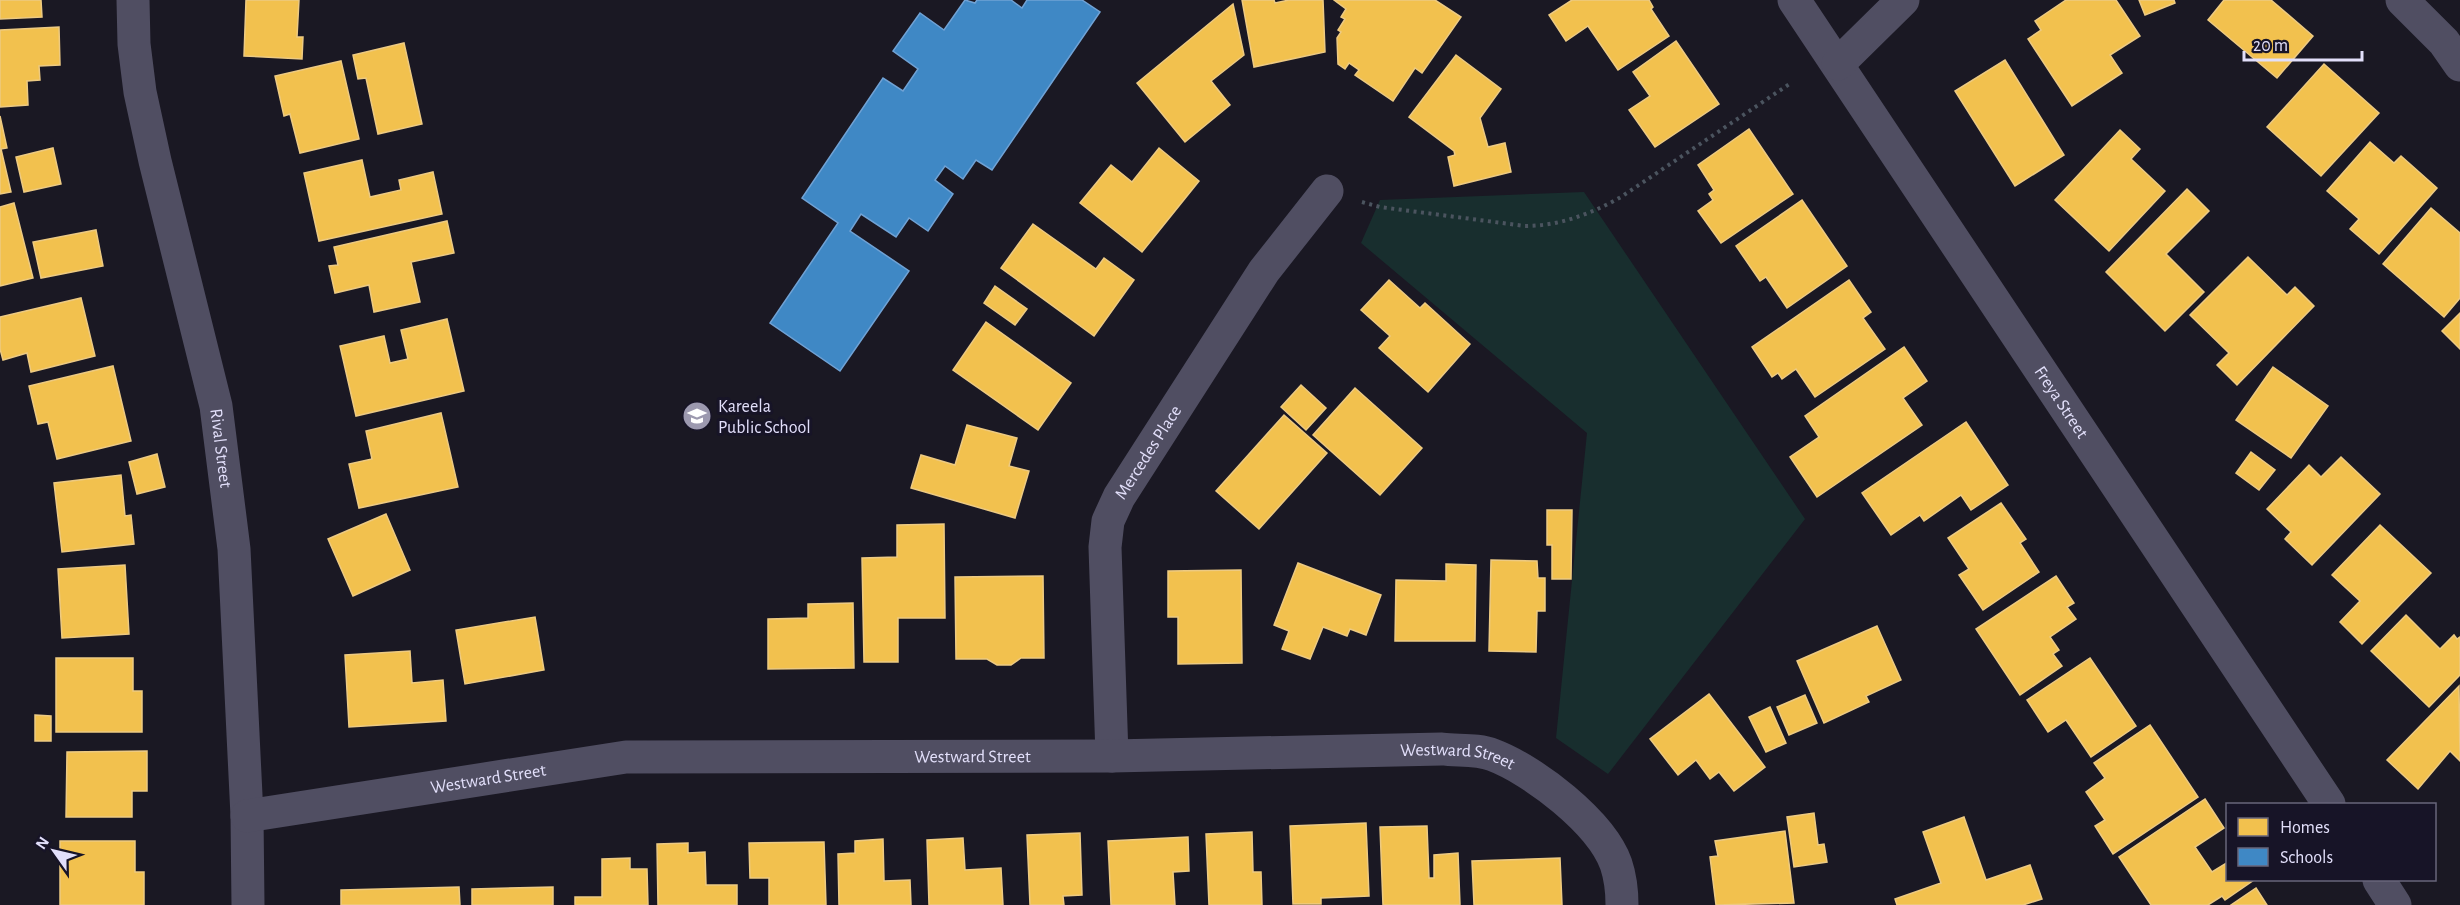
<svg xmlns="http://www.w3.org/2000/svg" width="2460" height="905" font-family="'Alegreya Sans',sans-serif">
	<rect width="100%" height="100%" fill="#1a1823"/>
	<path fill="#182e2e" d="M1584,192L1805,519L1608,774L1556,738L1587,433L1361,243L1380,200Z"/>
	<g fill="#f2c14e" stroke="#edca82" stroke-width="1.5">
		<path d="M0,0H41L42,17L0,19Z"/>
		<path d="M246,0H299L297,37H303L302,59L244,56Z"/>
		<path d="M1242,0H1274L1275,3L1289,0H1323L1325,52L1254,67Z"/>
		<path d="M1334,0H1435L1461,17L1422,73L1415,68L1393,101L1355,75L1359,70L1349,63L1345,69L1338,64L1337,38L1341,32L1338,30L1345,19L1341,17L1346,9Z"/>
		<path d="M1572,0H1649L1653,7L1651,9L1669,36L1618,70L1588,26L1566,41L1549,15Z"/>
		<path d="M2066,0H2116L2140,36L2110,55L2122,73L2072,106L2028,39L2041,30L2035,21Z"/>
		<path d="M2139,0H2174L2175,3L2145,15Z"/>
		<path d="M2224,0H2271L2313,36L2277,78L2208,20Z"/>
		<path d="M1233,4L1244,55L1211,81L1230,105L1185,142L1137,83Z"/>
		<path d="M59,27L60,65L39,66L40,80L27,81L28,105L0,107V30Z"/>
		<path d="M1676,41L1719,104L1655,147L1629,110L1650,96L1633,72Z"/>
		<path d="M404,43L422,124L378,134L366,78L358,79L353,55Z"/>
		<path d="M1456,55L1501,89L1480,118L1488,147L1505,143L1511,172L1454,186L1448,157L1455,155L1454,151L1409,117Z"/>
		<path d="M2005,60L2064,155L2015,186L1955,91Z"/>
		<path d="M341,61L359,139L300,153L290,114L284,116L275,76Z"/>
		<path d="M2324,64L2379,113L2321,176L2267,127Z"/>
		<path d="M0,116L7,148L1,149L11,192L0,194Z"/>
		<path d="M1749,129L1793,194L1721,243L1698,211L1713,200L1709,194L1714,190L1698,165Z"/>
		<path d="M2120,130L2140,149L2131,159L2165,191L2109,251L2055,200Z"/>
		<path d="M2370,142L2394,163L2401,156L2437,188L2379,254L2350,229L2359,219L2327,191Z"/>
		<path d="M53,148L61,184L24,192L16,157Z"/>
		<path d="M1159,148L1199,181L1142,252L1080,203L1111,165L1132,182Z"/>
		<path d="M362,160L370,197L401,190L399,180L433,172L442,214L319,241L304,173Z"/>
		<path d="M2187,189L2209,211L2166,254L2204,292L2165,331L2106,272Z"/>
		<path d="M1802,200L1847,266L1787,308L1766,277L1760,281L1736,246Z"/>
		<path d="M14,203L33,278L0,286V207Z"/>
		<path d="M2431,208L2460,233V298L2444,317L2383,264Z"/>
		<path d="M447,221L454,253L411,262L420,302L374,312L369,285L335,293L329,266L338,265L334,247Z"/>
		<path d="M1033,224L1096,269L1104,258L1134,280L1094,336L1001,268Z"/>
		<path d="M96,230L103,266L41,278L33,242Z"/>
		<path d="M2248,257L2287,295L2295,287L2314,306L2237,385L2217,365L2229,353L2190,315Z"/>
		<path d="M1389,280L1420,308L1425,303L1470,344L1428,392L1379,348L1390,336L1361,310Z"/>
		<path d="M1849,280L1871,312L1863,318L1885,349L1815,397L1796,369L1782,379L1778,373L1772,377L1752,347Z"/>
		<path d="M995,286L1027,309L1015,325L984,303Z"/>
		<path d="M81,298L95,356L31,372L27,353L3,360L0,349V317Z"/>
		<path d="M2460,313V349L2442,331Z"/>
		<path d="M447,319L464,391L356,416L340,346L384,336L390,363L408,359L401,330Z"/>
		<path d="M986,322L1071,383L1038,430L953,370Z"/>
		<path d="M1904,347L1927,381L1903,398L1922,425L1817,497L1790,457L1819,437L1805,416Z"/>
		<path d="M113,366L131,441L57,459L48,422L38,424L29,386Z"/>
		<path d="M2273,367L2328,406L2291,458L2236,420Z"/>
		<path d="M1301,385L1326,408L1306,430L1281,407Z"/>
		<path d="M1355,388L1422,448L1380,495L1313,435Z"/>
		<path d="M441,413L458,487L359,508L349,464L372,459L366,431Z"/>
		<path d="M1284,415L1327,453L1259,529L1216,491Z"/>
		<path d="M1966,422L2008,485L1971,510L1961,495L1924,521L1920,515L1891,535L1862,493Z"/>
		<path d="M967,425L1017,438L1009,466L1029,471L1015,518L911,488L921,455L955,465Z"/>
		<path d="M2251,452L2275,470L2259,490L2236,473Z"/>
		<path d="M157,454L165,487L137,494L129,462Z"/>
		<path d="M2341,457L2380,494L2312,565L2285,539L2291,532L2267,509L2309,465L2321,477Z"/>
		<path d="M121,475L125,516L131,515L134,544L62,552L54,483Z"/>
		<path d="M2001,503L2026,539L2020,543L2039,572L1983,610L1959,575L1969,569L1948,538Z"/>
		<path d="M1547,510H1572L1571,579H1552V545H1547Z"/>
		<path d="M386,514L410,570L353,596L328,539Z"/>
		<path d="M944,524L945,618H898V662H864L862,558L897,557V525Z"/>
		<path d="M2380,525L2431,573L2362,644L2340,622L2360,601L2332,575Z"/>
		<path d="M1491,560L1537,561L1538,578H1545V611H1537L1536,652L1489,651Z"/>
		<path d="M1298,563L1381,595L1366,635L1350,629L1347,636L1323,627L1310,659L1282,649L1289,631L1274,625Z"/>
		<path d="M1446,564L1476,565L1475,641H1395L1396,580L1446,581Z"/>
		<path d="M125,565L129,634L62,638L58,569Z"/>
		<path d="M1241,570L1242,663L1178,664V617H1168V571Z"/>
		<path d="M1043,576L1044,658H1021L1011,665H997L987,659H956L955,577Z"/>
		<path d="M2056,576L2074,603L2067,607L2076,619L2050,637L2059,650L2053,654L2062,666L2020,695L1976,629Z"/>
		<path d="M853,603L854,668L768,669V619L808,618V604Z"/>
		<path d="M2406,615L2440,649L2454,635L2457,639L2460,637V675L2429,707L2371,651Z"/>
		<path d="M535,617L544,670L465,684L456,630Z"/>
		<path d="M1877,626L1901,680L1866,696L1869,702L1824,723L1797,661Z"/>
		<path d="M410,651L412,683L443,680L446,721L349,727L345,655Z"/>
		<path d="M56,658H133V691H142V732H56Z"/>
		<path d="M2090,658L2136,726L2091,757L2066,720L2048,732L2027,700Z"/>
		<path d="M2459,686L2460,761L2450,751L2418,789L2387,760Z"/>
		<path d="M1709,694L1765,767L1734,791L1719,772L1710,779L1696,760L1678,775L1650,739Z"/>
		<path d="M1805,695L1817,723L1789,735L1777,707Z"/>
		<path d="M1770,707L1786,743L1766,752L1749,717Z"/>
		<path d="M35,715L51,716V741H35Z"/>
		<path d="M2150,725L2198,797L2113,854L2095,826L2105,820L2086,792L2105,778L2094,763Z"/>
		<path d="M147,751V791H132V817H66L67,752Z"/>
		<path d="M2205,799L2224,828L2195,847L2212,872L2228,862V880H2254L2225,900L2222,896L2208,905H2151L2119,857Z"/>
		<path d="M1814,813L1818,845L1824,844L1827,862L1794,867L1787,817Z"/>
		<path d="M1964,817L1986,880L2030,865L2042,899L2023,905H1897L1895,899L1941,883L1923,832Z"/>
		<path d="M1366,823L1369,896L1321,898V904H1293L1290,826Z"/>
		<path d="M1427,826L1429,878H1434V855L1458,853L1460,905H1383L1380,827Z"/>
		<path d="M1785,831L1794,903L1716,905L1710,857L1718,856L1715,841Z"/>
		<path d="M1252,832L1253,872H1261L1262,905H1209L1206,834Z"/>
		<path d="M1080,833L1082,895L1063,896L1064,905H1030L1027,835Z"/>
		<path d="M1188,837L1189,871L1173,872L1175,905H1111L1108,841Z"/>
		<path d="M963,838L965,870L1001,868L1003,905H929L927,840Z"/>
		<path d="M883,839L884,881L910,880L911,905H839L838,854L855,853V841Z"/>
		<path d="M60,841H135V872H144V905H60Z"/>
		<path d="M824,842L826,905H769V878H750L749,843Z"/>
		<path d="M688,843V853L705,852L706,885H737V905H658L657,844Z"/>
		<path d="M630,858V869H647L648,905H575V897H602V859Z"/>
		<path d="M1560,858L1562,905H1474L1472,861Z"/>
		<path d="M459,887L460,905H341V890Z"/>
		<path d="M553,887V905H472V889Z"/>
		<path d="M2256,888L2267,905H2231Z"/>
	</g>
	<path fill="#3f88c5" stroke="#70a2d5" stroke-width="1.5" d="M965,0L975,3L977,0H1011L1022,8L1027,0H1082L1100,12L992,170L976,160L963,179L945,166L935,180L953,194L928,231L909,218L896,237L861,214L850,231L909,271L840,371L770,323L838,223L802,198L883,78L903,91L918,69L893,51L920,13L944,30Z"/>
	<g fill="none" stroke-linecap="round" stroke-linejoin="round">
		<path stroke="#4b545f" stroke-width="4" stroke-dasharray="3 4.5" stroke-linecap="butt" d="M1362,202L1380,207L1525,226C1559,226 1591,214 1621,197L1791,83"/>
		<g stroke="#504e62" stroke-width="33">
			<path id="s1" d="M133,0L134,44L140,92L155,161L216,406L234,549L247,816L248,905"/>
			<path id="s2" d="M1794,0L2329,804"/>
			<path d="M2402,0L2444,42L2460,65"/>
			<path d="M1838,64L1903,0"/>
			<path id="s3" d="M1112,756L1105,547L1108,521L1119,497L1264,271L1327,191"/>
			<path id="s4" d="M247,816L626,757L1112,756L1442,749C1458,751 1478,749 1493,755C1533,770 1601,822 1616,864C1620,876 1622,892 1622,905"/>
			<path d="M2379,880L2395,905"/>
		</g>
	</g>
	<defs>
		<g id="school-disc" transform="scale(1.5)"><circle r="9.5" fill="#9c99af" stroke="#171427"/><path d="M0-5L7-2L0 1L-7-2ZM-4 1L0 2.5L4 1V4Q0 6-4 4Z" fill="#fff"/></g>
	</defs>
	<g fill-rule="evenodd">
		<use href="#school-disc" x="697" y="416"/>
	</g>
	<g text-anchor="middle" stroke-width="6" stroke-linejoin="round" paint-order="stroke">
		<g font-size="18" fill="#e2dffa" stroke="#171427">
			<text dy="6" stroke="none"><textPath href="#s2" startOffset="483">Freya Street</textPath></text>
			<text dy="6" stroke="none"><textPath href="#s1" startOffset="458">Rival Street</textPath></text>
			<text dy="6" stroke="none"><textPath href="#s3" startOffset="315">Mercedes Place</textPath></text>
			<text dy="6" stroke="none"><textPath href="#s4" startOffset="730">Westward Street</textPath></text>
			<text dy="6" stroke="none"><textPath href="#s4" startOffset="1216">Westward Street</textPath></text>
			<text dy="6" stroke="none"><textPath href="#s4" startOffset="244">Westward Street</textPath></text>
		</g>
		<g font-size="18" fill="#e2dffa" stroke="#171427" text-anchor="start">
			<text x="718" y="412">Kareela<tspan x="718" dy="21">Public School</tspan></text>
		</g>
	</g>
	<rect x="2226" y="803" width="210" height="78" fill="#171427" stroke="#68657b" stroke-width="1.5"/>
	<rect x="2238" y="818" width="30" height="18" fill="#f2c14e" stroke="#68657b" stroke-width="1.5"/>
	<text x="2280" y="833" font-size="18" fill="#e2dffa">Homes</text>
	<rect x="2238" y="848" width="30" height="18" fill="#3f88c5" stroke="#68657b" stroke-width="1.5"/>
	<text x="2280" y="863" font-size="18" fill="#e2dffa">Schools</text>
	<g transform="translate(54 851) rotate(304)" stroke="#171427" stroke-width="4.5" paint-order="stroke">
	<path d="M0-4.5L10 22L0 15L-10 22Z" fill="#e2dffa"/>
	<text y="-9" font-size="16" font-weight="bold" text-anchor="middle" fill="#e2dffa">N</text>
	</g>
	<path d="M2244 51v9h118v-9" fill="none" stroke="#e2dffa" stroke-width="3"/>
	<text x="2253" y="51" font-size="18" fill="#e2dffa" stroke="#171427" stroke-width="4.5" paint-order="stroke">20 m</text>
</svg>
